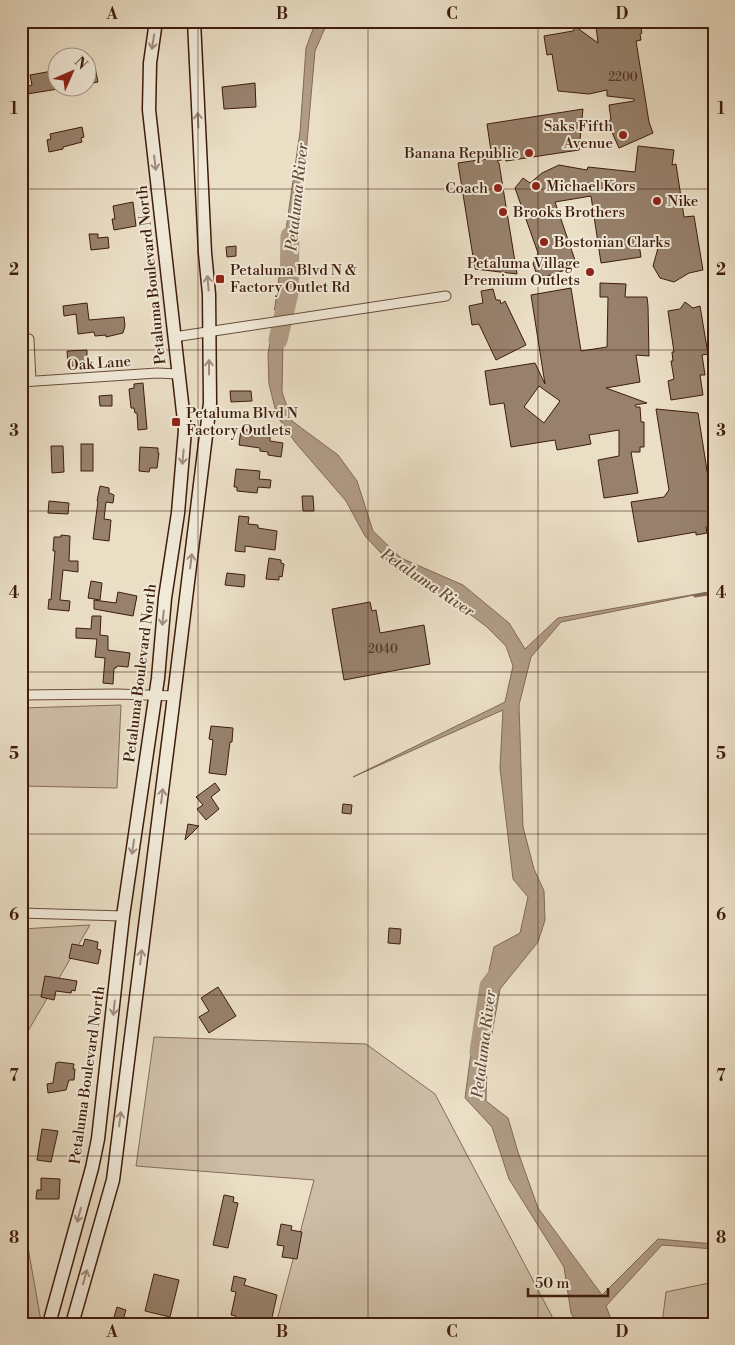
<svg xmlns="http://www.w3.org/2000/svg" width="735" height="1345" font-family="'Libre Bodoni',serif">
	<rect width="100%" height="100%" fill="#eadec5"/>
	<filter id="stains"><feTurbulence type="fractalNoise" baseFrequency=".004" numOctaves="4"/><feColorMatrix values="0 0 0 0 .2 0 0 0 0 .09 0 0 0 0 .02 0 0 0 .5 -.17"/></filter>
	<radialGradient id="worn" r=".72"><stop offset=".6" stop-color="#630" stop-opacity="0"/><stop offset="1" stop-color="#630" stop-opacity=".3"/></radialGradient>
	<g fill="#cdbda6" stroke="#866c59">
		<path d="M121,705L117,788L21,786V708Z"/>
		<path d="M90,925L21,1043V929Z"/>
		<path d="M154,1037L366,1044L435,1094L556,1324H276L314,1180L136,1166Z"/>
		<path d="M21,1225H24L41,1321L40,1324H21Z"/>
		<path d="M714,1282V1324H662L666,1292Z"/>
	</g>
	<path fill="#b09c86" stroke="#826955" d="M316,21H328L315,51L305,165L296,229L284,287L282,392L292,421L338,455L357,481L373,531L401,558L463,585L509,623L525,649L558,618L714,591L561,622L531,657L519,705L523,827L534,869L544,891L545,920L538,942L500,989L487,1061L486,1101L508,1118L518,1152L538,1208L602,1295L658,1239L714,1244V1249L662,1245L606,1306L613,1324H577L571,1313L564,1267L509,1179L492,1127L465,1098L471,1053L489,1012L488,975L494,947L520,933L528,897L513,879L500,768L503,710L353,777L505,702L513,666L506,646L487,627L455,603L395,568L365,536L346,501L295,442L277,416L269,384L268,355L300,132L306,48Z"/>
	<path fill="#eadec5" d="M286,308L285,336L268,339L272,311Z"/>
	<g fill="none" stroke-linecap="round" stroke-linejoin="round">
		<path stroke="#826955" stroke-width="3" d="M695,596L714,593"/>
		<g stroke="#b09c86" stroke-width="19">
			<path d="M278,340L289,293L290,236"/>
			<path d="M479,1052L489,986L503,968"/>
		</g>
	</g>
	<g fill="#97816c" stroke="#3e1c0c" fill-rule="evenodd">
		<path d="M638,21V24H640L642,33L640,34L641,40L636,41L649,122L653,133L619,148L607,121L611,120L609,105L634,101V99L607,96V90L589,94L558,91L552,54L547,55L544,36L573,31L576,27L598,43L596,26Z"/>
		<path d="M95,67L98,82L88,84V69Z"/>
		<path d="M58,70V89L21,95V89L32,85L30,75Z"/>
		<path d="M255,83L256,107L224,109L222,87Z"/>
		<path d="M583,109L579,150L506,161L505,159L497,161L499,163L517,274L475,269L458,163L492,158L487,124Z"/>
		<path d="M82,127L84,137L81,138L82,142L63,147V149L49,152L47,140L51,139L50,134Z"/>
		<path d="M638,146L674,150L672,165L676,164L684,217L694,216L703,270L689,273L674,282L660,278L653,266L660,241L639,244L641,257L601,263L591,196L555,202L577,266L545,277L536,272L533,264L538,253L515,188L523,178L530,183L542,173L559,165L587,170L588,167L635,172Z"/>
		<path d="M133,202L136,226L114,230L112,219H115L113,206Z"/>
		<path d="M89,234H98V238L108,237L109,248L91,250Z"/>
		<path d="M236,246V256L227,257L226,247Z"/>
		<path d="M600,283L626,284L625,297H647L648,306L649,356L636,355L640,382L606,388L647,403L635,405L636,407H640L641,422H644V447H640V452H631L638,493L604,498L598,460L619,456V430L589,435L591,444L557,450L555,440L511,447L504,403L490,405L485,371L535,363L545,384L531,295L571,288L581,351L607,347L608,297H600ZM539,386L560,401L544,423L524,407Z"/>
		<path d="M493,289L496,300H500L501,304L505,301L526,345L496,360L479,324L472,325L469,306L483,303L481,291Z"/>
		<path d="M685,302L693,308L700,306L708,354L702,355L705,375H700L703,395L671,400L668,381L674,379L671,361H673L672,352H674L668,311L680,309Z"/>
		<path d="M87,303L89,320L124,317L125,326L123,333L106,337V335L95,336L94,332L78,334L76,314L64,316L63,306Z"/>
		<path d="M87,350V361H85V365L68,366L67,351Z"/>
		<path d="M143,383L147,429L138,430L137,413H135L134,408H131L129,389L134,388V384Z"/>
		<path d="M230,391H251L252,401L231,402Z"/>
		<path d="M112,395V406H100L99,396Z"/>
		<path d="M656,409L698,413L713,509L709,510L712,526L706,527L707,533L696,535V532L638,542L631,502L664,497L669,490Z"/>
		<path d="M241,429L270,433V441L283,443L281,457L268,455V452L260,451V448L239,445Z"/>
		<rect x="81" y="444" width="12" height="27"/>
		<path d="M51,446H63L64,472L52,473Z"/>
		<path d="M140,447L158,448V453H159L157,468H150L149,472L139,471Z"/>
		<path d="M236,469L260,471L259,479L271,480L270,488L258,487L257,493L237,491V487H234Z"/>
		<path d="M100,486L109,488V493L114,495L113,503L106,502L104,519L111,520L109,541L93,539L98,501H97Z"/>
		<path d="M302,496H313L314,511H303Z"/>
		<path d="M49,501L69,503L68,514L48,513Z"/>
		<path d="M239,516L249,517L248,524L258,525V528L277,531L275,550L245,546V552L235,551Z"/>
		<path d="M61,535L70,536L69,561H78V572L63,570L60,600L70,601L69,611L48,609L49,599L51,600L55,551H53L54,537H61Z"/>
		<path d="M269,558L281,560V563L284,564L282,577L279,576V580L266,579Z"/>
		<path d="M227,573L245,575L244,587L225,585Z"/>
		<path d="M91,581L102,583L100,600L88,598Z"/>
		<path d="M118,592L137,596L133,616L94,609V600L116,603Z"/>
		<path d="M370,602L372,611L376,610L380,633L424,625L430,664L344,680L332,609Z"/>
		<path d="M92,616H101L100,635L108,636V650L130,653L128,667L117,666L116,668H114L113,684L103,683L105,658L95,657L97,639L76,638V628L91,629Z"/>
		<path d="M211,726L233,728L232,742H230L226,775L209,773L213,740L209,739Z"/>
		<path d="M215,783L220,790L211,797L219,809L206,820L197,809L203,805L196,797Z"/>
		<path d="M343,804L352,805L351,814L342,813Z"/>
		<path d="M188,824L199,826L185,840Z"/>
		<path d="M389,928L401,929L400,944L388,943Z"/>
		<path d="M85,939L98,942L97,949L101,950L98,964L69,958L72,944L83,946Z"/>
		<path d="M45,976L77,981L75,991L72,990L71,993L56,991L54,1000L41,997Z"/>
		<path d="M218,987L236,1016L209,1033L199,1017L209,1011L201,998Z"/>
		<path d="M59,1062L74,1064L73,1069H75L74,1080H69L66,1090L48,1093L47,1084L53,1083L56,1063Z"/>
		<path d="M42,1129L58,1131L51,1162L37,1160Z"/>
		<path d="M41,1178L60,1179L59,1199H36L37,1190H41Z"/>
		<path d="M224,1195L234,1197L233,1202L238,1203L228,1248L213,1245Z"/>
		<path d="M281,1224L292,1226L291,1230L302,1232L297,1259L282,1257L284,1246L277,1245Z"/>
		<path d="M154,1274L179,1280L170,1317L145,1311Z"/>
		<path d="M234,1276L246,1279L244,1285L277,1295L271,1322L266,1320L265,1324H234L236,1316L231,1315L236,1292L231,1291Z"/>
		<path d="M117,1307L126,1310L123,1320L114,1317Z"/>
	</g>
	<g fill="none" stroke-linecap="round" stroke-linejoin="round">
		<g stroke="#694c3a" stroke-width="11">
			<g id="street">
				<path d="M174,337L446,296"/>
				<path d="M29,339L31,381"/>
				<path d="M21,382L157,373L178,374"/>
				<path d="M21,695L118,694L174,696"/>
				<path d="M21,913L123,916"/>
			</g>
		</g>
		<g stroke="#3e1c0c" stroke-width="15">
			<g id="secondary">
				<path d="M49,1324L92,1168L98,1139L123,916L158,678L165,598L178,513L185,430L149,110L150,63L156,21"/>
				<path d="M72,1324L113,1180L172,712L210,403L209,294L205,253L194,21"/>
			</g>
		</g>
		<use href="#street" stroke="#f1ead9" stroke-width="9"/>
		<use href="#secondary" stroke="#f1ead9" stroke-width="12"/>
	</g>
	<defs><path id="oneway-shaft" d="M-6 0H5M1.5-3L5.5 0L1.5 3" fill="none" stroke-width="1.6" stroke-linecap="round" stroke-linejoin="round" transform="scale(1.25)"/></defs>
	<g stroke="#a08d7d">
		<use href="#oneway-shaft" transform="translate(153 42) rotate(99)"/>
		<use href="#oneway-shaft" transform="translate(198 120) rotate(-93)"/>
		<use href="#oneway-shaft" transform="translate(155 163) rotate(83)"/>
		<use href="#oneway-shaft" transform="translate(208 283) rotate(-95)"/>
		<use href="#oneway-shaft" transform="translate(209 367) rotate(-90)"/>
		<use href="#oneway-shaft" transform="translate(183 457) rotate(95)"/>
		<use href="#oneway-shaft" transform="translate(191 561) rotate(-83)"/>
		<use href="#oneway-shaft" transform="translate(163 618) rotate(96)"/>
		<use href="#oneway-shaft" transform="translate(162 796) rotate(-83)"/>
		<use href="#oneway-shaft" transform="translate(133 847) rotate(98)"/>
		<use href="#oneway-shaft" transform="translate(141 957) rotate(-83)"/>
		<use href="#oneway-shaft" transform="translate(114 1008) rotate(96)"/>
		<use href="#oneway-shaft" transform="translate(120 1119) rotate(-83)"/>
		<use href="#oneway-shaft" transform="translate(79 1215) rotate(105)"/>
		<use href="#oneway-shaft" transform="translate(85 1277) rotate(-74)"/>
	</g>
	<path fill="none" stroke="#3e1c0c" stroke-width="1" stroke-opacity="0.55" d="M198,21V1324M368,21V1324M538,21V1324M21,189H714M21,350H714M21,511H714M21,672H714M21,834H714M21,995H714M21,1156H714"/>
	<g fill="#8f2418" stroke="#f1ead9" stroke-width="2">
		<circle cx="623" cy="135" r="5"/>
		<circle cx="529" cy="153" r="5"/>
		<circle cx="536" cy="186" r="5"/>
		<circle cx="498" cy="188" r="5"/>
		<circle cx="657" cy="201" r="5"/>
		<circle cx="503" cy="212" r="5"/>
		<circle cx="544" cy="242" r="5"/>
		<circle cx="590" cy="272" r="5"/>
		<rect x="215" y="274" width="10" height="10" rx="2.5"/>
		<rect x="171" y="417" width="10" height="10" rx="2.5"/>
	</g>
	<g text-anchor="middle" stroke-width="4" stroke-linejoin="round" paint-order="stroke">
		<g font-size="12" fill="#543524">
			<text x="623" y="81">2200</text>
			<text x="383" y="653">2040</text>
		</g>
		<g font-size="15" fill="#3e1c0c" stroke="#f1ead9" text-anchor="start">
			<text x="613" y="131" text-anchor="end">Saks Fifth<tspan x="613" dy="17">Avenue</tspan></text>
			<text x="519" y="158" text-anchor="end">Banana Republic</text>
			<text x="546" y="191">Michael Kors</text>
			<text x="488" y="193" text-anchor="end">Coach</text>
			<text x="667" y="206">Nike</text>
			<text x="513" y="217">Brooks Brothers</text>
			<text x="554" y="247">Bostonian Clarks</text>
			<text x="580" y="268" text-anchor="end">Petaluma Village<tspan x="580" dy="17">Premium Outlets</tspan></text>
			<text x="230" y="275">Petaluma Blvd N &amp;<tspan x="230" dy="17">Factory Outlet Rd</tspan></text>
			<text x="186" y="418">Petaluma Blvd N<tspan x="186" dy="17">Factory Outlets</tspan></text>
		</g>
		<g font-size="15" fill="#3e1c0c" stroke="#f1ead9">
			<text transform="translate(151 275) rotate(-96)" y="5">Petaluma Boulevard North</text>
			<text transform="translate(99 363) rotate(-4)" y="5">Oak Lane</text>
			<text transform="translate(140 673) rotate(-83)" y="5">Petaluma Boulevard North</text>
			<text transform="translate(87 1075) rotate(-82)" y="5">Petaluma Boulevard North</text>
		</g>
		<g font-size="16" font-style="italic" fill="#664937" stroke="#f1ead9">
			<text transform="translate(296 197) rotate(-84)" y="6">Petaluma River</text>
			<text transform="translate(428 582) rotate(34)" y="6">Petaluma River</text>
			<text transform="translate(483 1044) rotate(-83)" y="6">Petaluma River</text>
		</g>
	</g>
	<rect width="735" height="1345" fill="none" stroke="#eadec5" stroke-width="55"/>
	<g transform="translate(72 72) rotate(45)"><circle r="24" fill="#f1ead9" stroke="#a99887"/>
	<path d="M0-4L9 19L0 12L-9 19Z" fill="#8f2418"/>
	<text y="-8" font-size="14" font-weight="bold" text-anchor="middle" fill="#3e1c0c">N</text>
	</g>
	<path d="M528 1288v8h80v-8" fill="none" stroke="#3e1c0c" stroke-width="2.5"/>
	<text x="535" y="1288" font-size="15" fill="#3e1c0c" stroke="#f1ead9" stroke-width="4" paint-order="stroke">50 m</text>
	<rect x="28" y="28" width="680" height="1290" fill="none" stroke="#3e1c0c" stroke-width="2"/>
	<g font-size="16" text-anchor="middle" font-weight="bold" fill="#3e1c0c">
		<text x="112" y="19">A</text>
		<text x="282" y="19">B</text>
		<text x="452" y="19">C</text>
		<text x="622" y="19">D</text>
		<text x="14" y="114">1</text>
		<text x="721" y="114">1</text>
		<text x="14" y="275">2</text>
		<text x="721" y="275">2</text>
		<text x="14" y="436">3</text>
		<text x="721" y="436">3</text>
		<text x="14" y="598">4</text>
		<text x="721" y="598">4</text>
		<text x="14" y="759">5</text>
		<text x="721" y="759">5</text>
		<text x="14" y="920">6</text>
		<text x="721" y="920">6</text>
		<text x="14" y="1081">7</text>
		<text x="721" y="1081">7</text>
		<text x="14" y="1243">8</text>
		<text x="721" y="1243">8</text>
		<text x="112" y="1337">A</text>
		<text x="282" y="1337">B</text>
		<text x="452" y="1337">C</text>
		<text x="622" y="1337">D</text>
	</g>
	<rect width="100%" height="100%" filter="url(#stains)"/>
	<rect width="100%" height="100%" fill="url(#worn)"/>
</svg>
